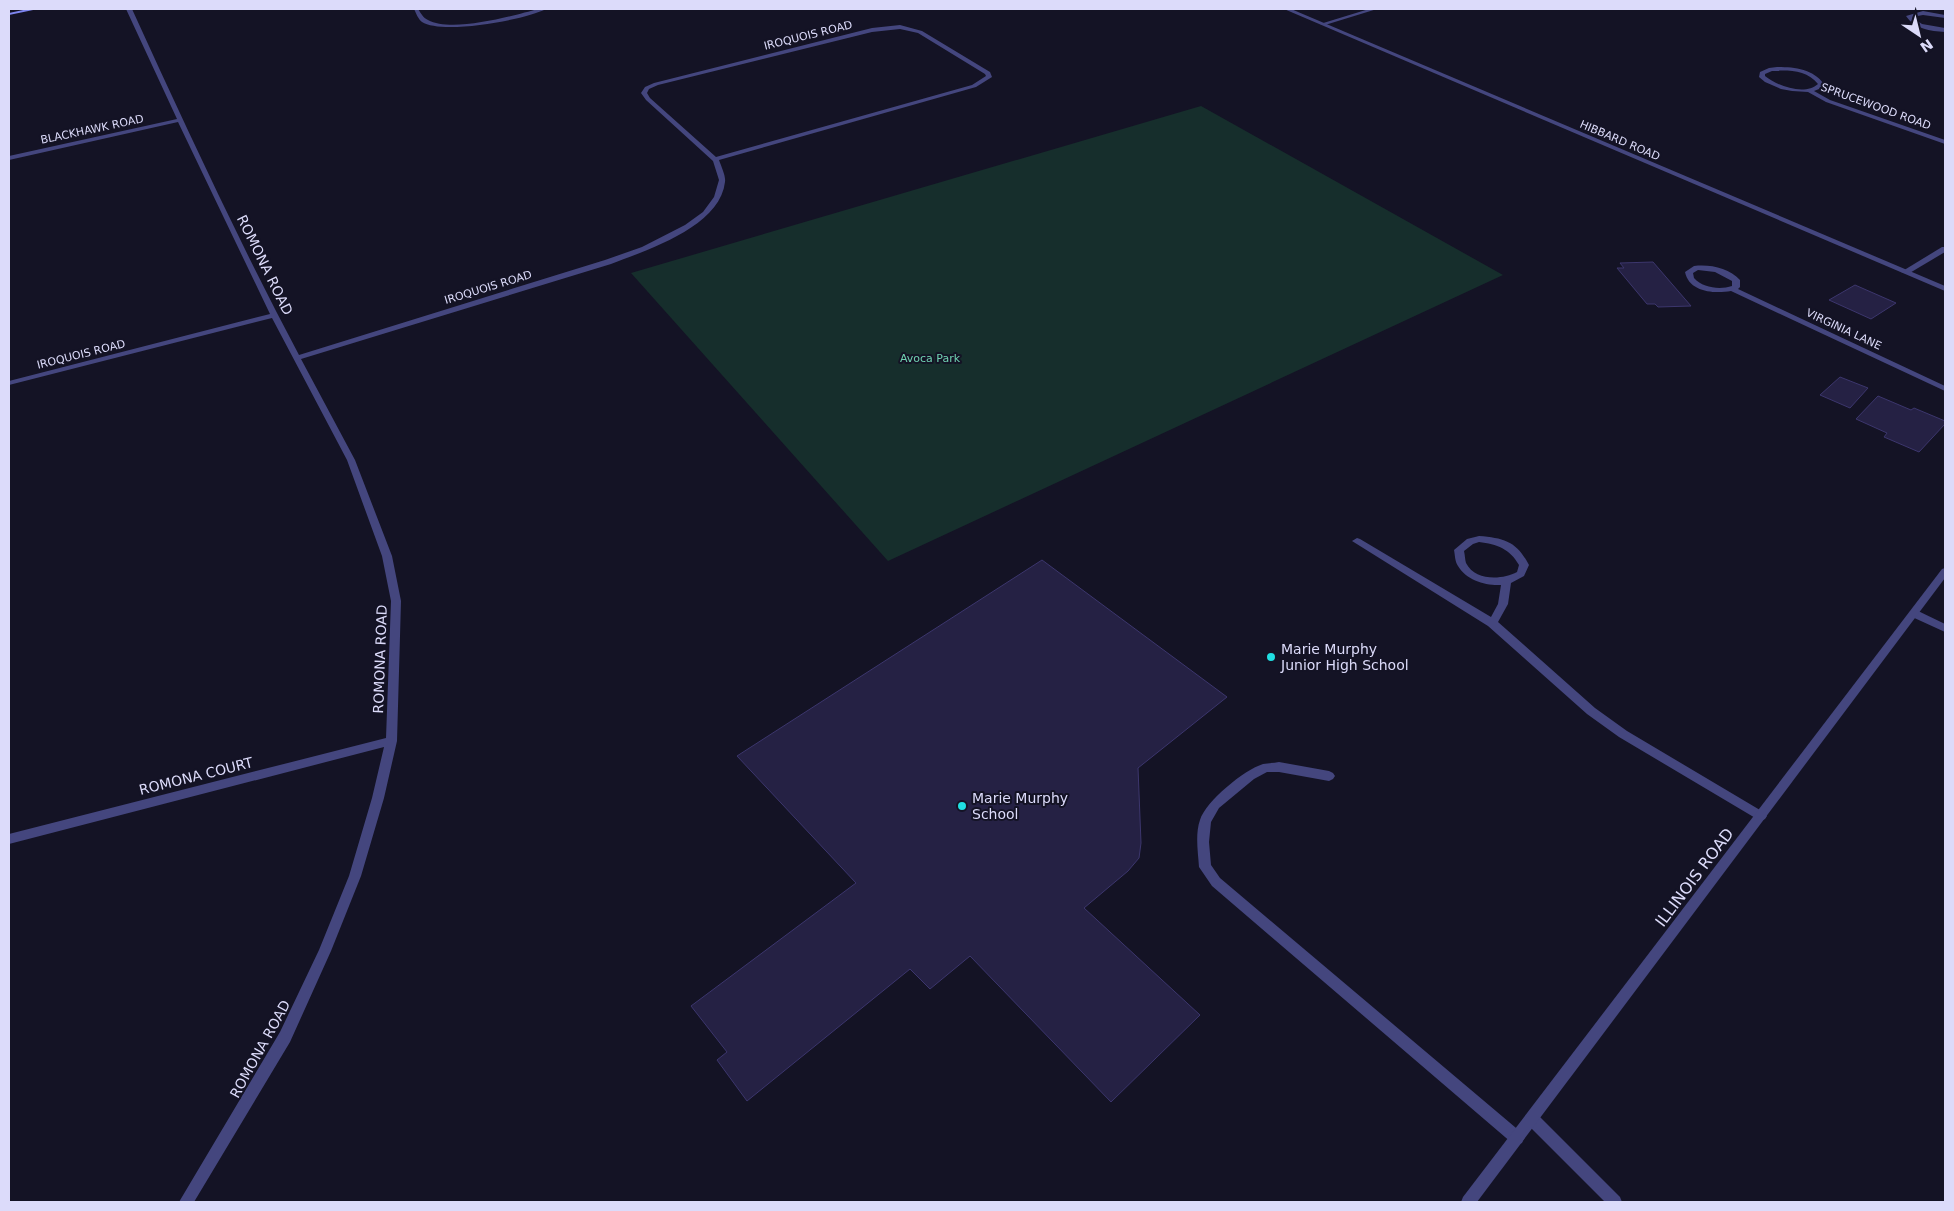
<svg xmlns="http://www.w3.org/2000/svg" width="1954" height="1211" font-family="'DejaVu Sans',sans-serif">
	<rect width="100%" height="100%" fill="#141325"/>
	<path fill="#162e2c" d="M1201,106L1503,275L888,561L631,273Z"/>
	<g fill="#252144" stroke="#3c366d">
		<path d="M1653,262L1691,306L1658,307L1655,304H1647L1617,268H1624L1620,263Z"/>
		<path d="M1855,285L1896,303L1871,319L1829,300Z"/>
		<path d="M1840,377L1868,388L1850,408L1820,395Z"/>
		<path d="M1878,396L1911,410L1914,408L1945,421V424L1919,452L1884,437L1887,433L1856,419Z"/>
		<path d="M1042,560L1227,697L1138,768L1141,843L1139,858L1128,871L1084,908L1200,1015L1111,1102L970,956L930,989L910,969L747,1101L717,1060L727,1052L691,1006L856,883L737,756Z"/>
	</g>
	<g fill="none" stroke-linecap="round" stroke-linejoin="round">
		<g fill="#44467e" fill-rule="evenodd">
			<path d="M1479,536C1505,538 1517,542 1529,565L1524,576L1511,583L1508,604L1498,622L1595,708L1627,731L1765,813L1767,816L1765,819L1761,821L1757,819L1619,737L1587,714L1488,626L1352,541L1357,538L1360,539L1491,617L1498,604L1501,585C1486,586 1466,580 1458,566C1455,562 1455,555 1454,550L1467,539ZM1479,542C1497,544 1510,549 1519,565L1517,572C1502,580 1475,581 1466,563C1465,560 1465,555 1464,551L1473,544Z"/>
			<path d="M1279,762L1329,771L1333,773L1335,776L1333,779L1329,781L1279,772H1267L1254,779L1219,808L1211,822L1209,842L1211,865L1220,878L1522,1133L1524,1138L1522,1143L1517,1145L1512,1143L1212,886L1199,867C1198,852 1195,834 1200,820C1206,801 1244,770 1263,764C1268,763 1274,763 1279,762Z"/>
		</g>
		<g fill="#44467e" fill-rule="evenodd">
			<path d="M126,9H132C185,125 239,242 299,355L605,260L642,247L685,225L703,212L714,197L719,180L713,161L646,100L641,93L645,87L654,83L872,28L900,25L922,31L990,72L992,77L976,87L719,160C721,166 726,176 725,182C720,227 647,250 611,264L301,359L355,460L392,556L401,601L397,741L384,798L361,876L331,951L290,1042L194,1202H179L280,1032L319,950L349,876L372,798L384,747L9,844V834L386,738L391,601L382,556L347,460L272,318L9,385V381L270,314L178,122L9,160V156L177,119ZM900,29L918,33L985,74L986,76L972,85L716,157L650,98L647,93L649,89L658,85L872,32Z"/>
			<path d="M414,9H418C421,13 423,18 428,20C452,33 512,16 538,9H546C525,20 442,35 422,22C418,19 416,13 414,9Z"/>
			<path d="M1369,9H1377L1325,25L1320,24Z"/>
			<path d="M1923,11L1945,15V18L1923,15L1912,17L1922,24L1945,28V32C1930,31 1915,29 1906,16Z"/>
			<path d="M1777,67C1795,67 1813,69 1824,84L1819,89L1814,91L1830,100L1945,140V144L1826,102L1808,92L1792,91L1781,89L1765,82L1759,77L1760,72L1769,68ZM1772,71C1788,70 1807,70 1818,84C1805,96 1777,86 1765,76V74Z"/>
			<path d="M1942,247H1945V252L1908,274L1901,272Z"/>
			<path d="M1694,266C1710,264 1729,268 1740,280V287L1738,289L1945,386V391L1731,291C1714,294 1689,292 1685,272ZM1698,270L1715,272L1732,281V286C1720,290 1703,288 1694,278L1693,273Z"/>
			<path d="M1914,609L1945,624V632L1910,616L1909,613Z"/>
			<path d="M1532,1112L1537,1114L1620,1197L1622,1202H1605L1527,1124L1525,1119L1527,1114Z"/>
		</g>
		<g fill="#44467e" fill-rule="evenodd">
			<path d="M1284,9H1291L1945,286V291Z"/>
			<path d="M1945,568V578L1477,1202H1461L1463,1197L1942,569Z"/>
		</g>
		<path fill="#7e85ee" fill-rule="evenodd" d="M28,9H38L9,15V13Z"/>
	</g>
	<g fill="#20dee2" stroke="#141325" stroke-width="2">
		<circle cx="1271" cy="657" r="5"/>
		<circle cx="962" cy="806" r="5"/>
	</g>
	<g text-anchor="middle" stroke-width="4" stroke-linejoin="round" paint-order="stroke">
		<g font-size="11" fill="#dcdbfa" stroke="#141325">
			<text transform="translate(808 35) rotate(-14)" y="4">IROQUOIS ROAD</text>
			<text transform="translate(1876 106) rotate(20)" y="4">SPRUCEWOOD ROAD</text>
			<text transform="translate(92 129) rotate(-12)" y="4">BLACKHAWK ROAD</text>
			<text transform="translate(1620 140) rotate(23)" y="4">HIBBARD ROAD</text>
			<text transform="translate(488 287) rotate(-17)" y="4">IROQUOIS ROAD</text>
			<text transform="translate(1844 329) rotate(25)" y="4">VIRGINIA LANE</text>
			<text transform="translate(81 354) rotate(-14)" y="4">IROQUOIS ROAD</text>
		</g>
		<g font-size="11" fill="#70d2b1" stroke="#141325">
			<text x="930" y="362">Avoca Park</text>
		</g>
		<g font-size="14" fill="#dcdbfa" stroke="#141325">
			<text transform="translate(265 265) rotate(64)" y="5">ROMONA ROAD</text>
			<text transform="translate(380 659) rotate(-88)" y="5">ROMONA ROAD</text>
			<text transform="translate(196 776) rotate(-14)" y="5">ROMONA COURT</text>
			<text transform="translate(260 1049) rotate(-61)" y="5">ROMONA ROAD</text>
		</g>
		<g font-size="14" fill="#dcdbfa" stroke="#141325" text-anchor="start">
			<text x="1281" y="654">Marie Murphy<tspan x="1281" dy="16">Junior High School</tspan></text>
			<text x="972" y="803">Marie Murphy<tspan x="972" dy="16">School</tspan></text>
		</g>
		<g font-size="16" fill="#dcdbfa" stroke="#141325">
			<text transform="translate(1694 877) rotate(-53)" y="6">ILLINOIS ROAD</text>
		</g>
	</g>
	<rect width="1954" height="1211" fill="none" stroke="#dcdbfa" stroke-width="20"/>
	<g transform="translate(1919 35) rotate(145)" stroke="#141325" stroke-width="4" paint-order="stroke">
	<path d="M0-4L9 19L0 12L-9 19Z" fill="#dcdbfa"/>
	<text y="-8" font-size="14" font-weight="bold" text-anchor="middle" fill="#dcdbfa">N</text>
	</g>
</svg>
